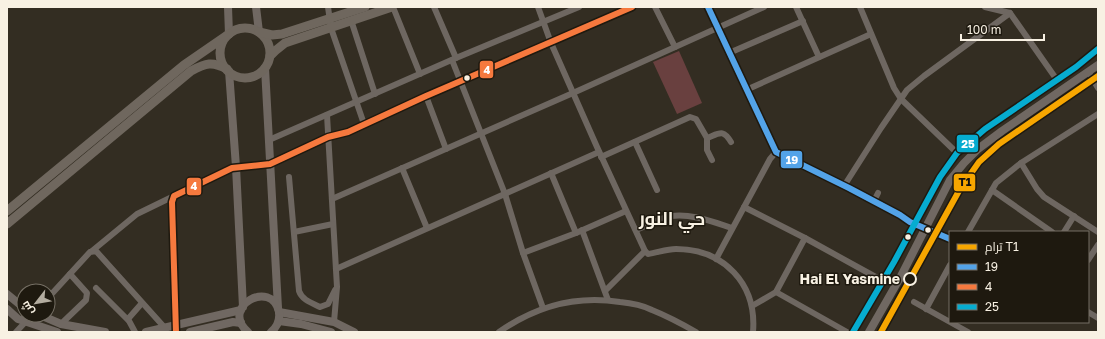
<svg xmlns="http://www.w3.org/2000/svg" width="1105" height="339" font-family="'Golos Text',Cairo,sans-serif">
	<rect width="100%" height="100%" fill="#332d22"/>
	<path fill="#69403f" d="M679,51L702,103L677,114L653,62Z"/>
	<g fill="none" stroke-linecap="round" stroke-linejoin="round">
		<g stroke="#6e6761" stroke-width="6">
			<path d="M328,7L331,28L364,124"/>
			<path d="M393,7L420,74"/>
			<path d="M434,7L456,58"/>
			<path d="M538,7L551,43L597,147L645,251L648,254C657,253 666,249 676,249C724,249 757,284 753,332"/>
			<path d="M655,7L675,47"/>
			<path d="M708,7L776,152L849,188L900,215L910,222L950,239"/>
			<path d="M796,7L819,57"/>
			<path d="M860,7L894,88L901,99L957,153"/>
			<path d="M985,7L1010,13L1057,80"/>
			<path d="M351,20L375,94"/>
			<path d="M729,53L803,21"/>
			<path d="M452,60L505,194L523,253L543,308"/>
			<path d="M1089,73L1098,88"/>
			<path d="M746,90L871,34"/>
			<path d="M426,96L446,149"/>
			<path d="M327,115L337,287L334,322"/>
			<path d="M707,138V150L712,160"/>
			<path d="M269,140L456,58L579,7"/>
			<path d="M635,142L657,190"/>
			<path d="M601,157L690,117L696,119L707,138C720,133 723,129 731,142"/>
			<path d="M1021,163L1037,189L1044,197L1098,232"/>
			<path d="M402,168L427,228"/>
			<path d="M551,173L576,233"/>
			<path d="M289,177L299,291C302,300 312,303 320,307L328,304L335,290"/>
			<path d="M844,186L881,128L907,90L924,76L1010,13"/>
			<path d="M992,190L1052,232"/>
			<path d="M332,199L573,93L764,7"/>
			<path d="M874,201L878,193"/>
			<path d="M744,207L805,238L883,281"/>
			<path d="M582,230L608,300"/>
			<path d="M636,230C647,226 660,218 671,216C691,213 713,222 732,228"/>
			<path d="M294,232L333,224"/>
			<path d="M968,232L996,183L1021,163L1098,114"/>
			<path d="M1064,232L1074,216"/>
			<path d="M92,251L137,214L174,196"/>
			<path d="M523,253L576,233L626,211"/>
			<path d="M716,259L770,159L776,152"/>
			<path d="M1088,260L1098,245"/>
			<path d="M336,269L599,152"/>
			<path d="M96,288L128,320"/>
			<path d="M605,291L645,251"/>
			<path d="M776,292L847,332"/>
			<path d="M48,298L90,252L96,251L165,328"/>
			<path d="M914,302L968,332"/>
			<path d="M752,306L776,292L805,238"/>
			<path d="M926,309L950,265"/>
			<path d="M1088,312L1098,318"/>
			<path d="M61,324L86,300L87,293L70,274"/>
			<path d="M16,332L32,315"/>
			<path d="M135,332L128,319L142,303"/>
			<path d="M176,332L172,202L174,196L232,168L270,164L328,137L348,132L426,96L632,7"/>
			<path d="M499,332C536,306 576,295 620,302C631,303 642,305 652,310C667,316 682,324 696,332"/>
		</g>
		<g stroke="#706862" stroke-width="8">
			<path d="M228,7L229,34"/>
			<path d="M256,7L259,32"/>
			<path d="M265,68L278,308"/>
			<path d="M229,71L236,167L243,307"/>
			<path d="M7,294L24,308"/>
			<path d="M7,309L18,319L57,332"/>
			<path d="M279,312L334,322L354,332"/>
			<path d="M40,315L61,324L105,332"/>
			<path d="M279,321L301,324L331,332"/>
			<path d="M146,332L241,310"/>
			<path d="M190,332L233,322L241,323"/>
			<path d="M248,332C219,307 272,278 279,312C280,320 277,327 271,332"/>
			<path d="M853,332L894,262L940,177L957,153L985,129L1076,67L1098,49"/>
			<path d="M869,332L901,276L950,180L964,163L978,149L1002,131L1098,65"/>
		</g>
		<g stroke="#6f675e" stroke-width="9">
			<circle cx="245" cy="53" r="25"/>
			<path d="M259,32L272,35L282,34L365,7"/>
			<path d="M270,56L275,51L285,43L392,7"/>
			<path d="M7,211L184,65L229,34"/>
			<path d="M7,224L191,71C206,63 212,61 227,69"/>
		</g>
		<g stroke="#1e190f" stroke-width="9">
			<path id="bus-1" d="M708,7L776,152L849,188L900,215L910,222L950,239"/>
		</g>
		<g stroke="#1e190f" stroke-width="9">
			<path id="bus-2" d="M176,332L172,202L174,196L232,168L270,164L328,137L348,132L426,96L632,7"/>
		</g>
		<g stroke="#1e190f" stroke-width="9">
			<path id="bus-3" d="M853,332L894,262L940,177L957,153L985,129L1076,67L1098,49"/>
		</g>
		<use href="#bus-1" stroke="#53a3e8" stroke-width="6"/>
		<use href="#bus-2" stroke="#f6793e" stroke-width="6"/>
		<use href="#bus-3" stroke="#06acd0" stroke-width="6"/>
		<g stroke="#1e190f" stroke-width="9">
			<path id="tram-1" d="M881,332L960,189L979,162L999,144L1098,76"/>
		</g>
		<use href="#tram-1" stroke="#f7a600" stroke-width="6"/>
	</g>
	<g fill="#f8f1e3" stroke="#1e190f" stroke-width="1.5">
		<circle cx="467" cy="78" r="3.5"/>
		<circle cx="928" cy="230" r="3.5"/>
		<circle cx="908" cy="237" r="3.5"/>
	</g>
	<circle fill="#1e190f" stroke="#f8f1e3" stroke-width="2" cx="910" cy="279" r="6"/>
	<g text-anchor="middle" stroke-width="3" stroke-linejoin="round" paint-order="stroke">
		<g font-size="14" font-weight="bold" fill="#f8f1e3" stroke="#1e190f" text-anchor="end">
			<text x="900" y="284">Hai El Yasmine</text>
		</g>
		<g font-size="18" font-weight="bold" fill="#f8f1e3" stroke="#1e190f">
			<text x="672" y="225">حي النور</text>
		</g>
	</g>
	<g stroke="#1e190f" stroke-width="1.5">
		<rect x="479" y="60" width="15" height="19" rx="4" fill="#f6793e"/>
		<rect x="956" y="134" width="23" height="19" rx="4" fill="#06acd0"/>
		<rect x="780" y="150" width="23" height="19" rx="4" fill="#53a3e8"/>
		<rect x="953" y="173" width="23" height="19" rx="4" fill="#f7a600"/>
		<rect x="186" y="177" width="16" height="19" rx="4" fill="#f6793e"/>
	</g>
	<g font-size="11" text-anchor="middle" font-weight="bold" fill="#fff">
		<text x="487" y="74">4</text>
		<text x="968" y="148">25</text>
		<text x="792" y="164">19</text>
		<text x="194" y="190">4</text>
	</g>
	<g font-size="11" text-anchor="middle" font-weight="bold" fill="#111">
		<text x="965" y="186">T1</text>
	</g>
	<rect width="1105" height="339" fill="none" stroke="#f8f1e3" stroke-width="16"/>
	<rect x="949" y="231" width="140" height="92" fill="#1e190f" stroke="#756f64"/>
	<rect x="957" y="244" width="20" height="6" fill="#f7a600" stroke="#756f64"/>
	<text x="985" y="251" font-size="12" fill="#f8f1e3">ترام T1</text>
	<rect x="957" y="264" width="20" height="6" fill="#53a3e8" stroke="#756f64"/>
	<text x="985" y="271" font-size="12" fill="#f8f1e3">19</text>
	<rect x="957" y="284" width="20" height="6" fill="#f6793e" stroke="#756f64"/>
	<text x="985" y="291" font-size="12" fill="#f8f1e3">4</text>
	<rect x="957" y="304" width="20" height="6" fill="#06acd0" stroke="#756f64"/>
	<text x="985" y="311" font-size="12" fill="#f8f1e3">25</text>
	<g transform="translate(36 303) rotate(239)"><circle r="19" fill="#1e190f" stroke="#756f64"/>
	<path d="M0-3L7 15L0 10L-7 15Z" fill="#b3ac9f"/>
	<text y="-6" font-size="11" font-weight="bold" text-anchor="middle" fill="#f8f1e3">ش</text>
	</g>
	<path d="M961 34v6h83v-6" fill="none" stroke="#f8f1e3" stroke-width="2"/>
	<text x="967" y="34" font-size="12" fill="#f8f1e3" stroke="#1e190f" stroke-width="3" paint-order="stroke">100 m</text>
</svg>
